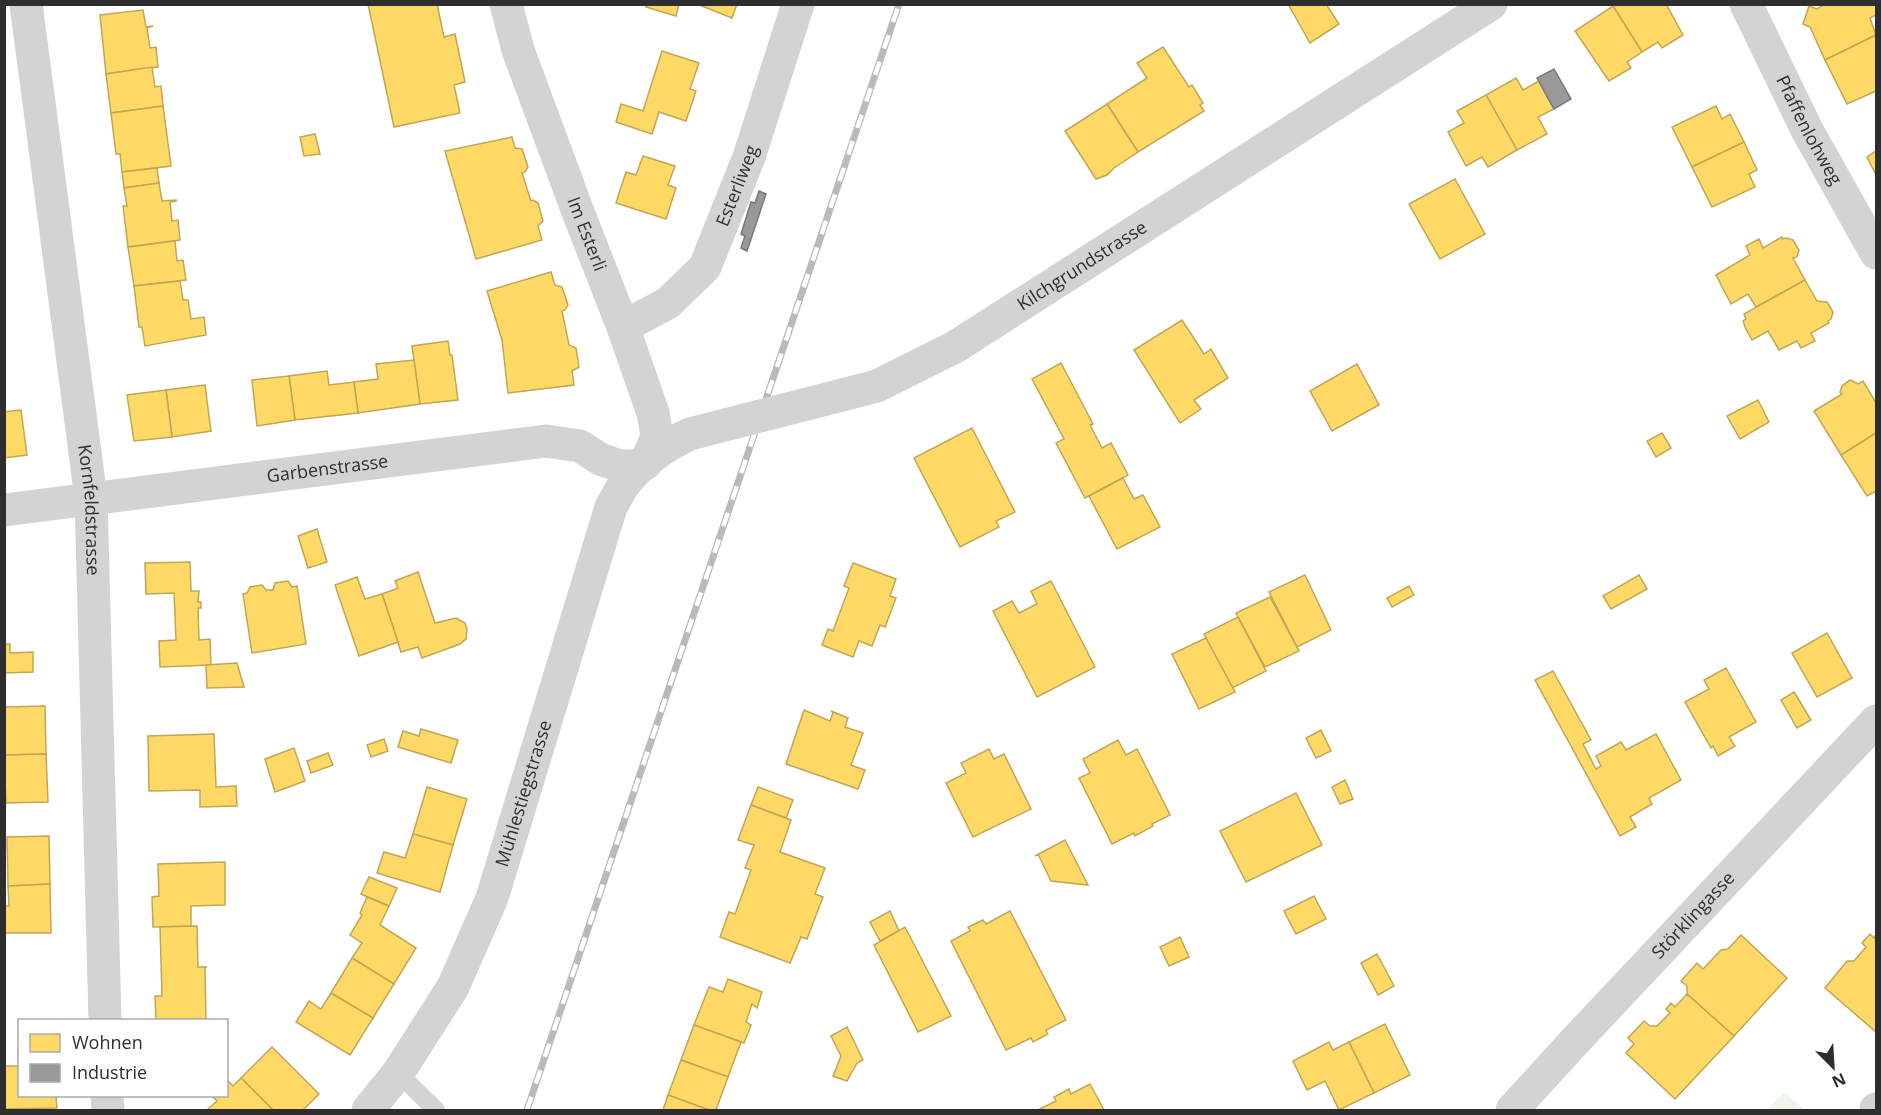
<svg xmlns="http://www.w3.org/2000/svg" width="1881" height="1115" font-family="'Open Sans',sans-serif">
	<rect width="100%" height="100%" fill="#fff"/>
	<path fill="#eef5eb" d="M1784,1092L1805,1110H1766Z"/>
	<g fill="#ffd966" stroke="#c0a655" stroke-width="1.5">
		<path d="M368,4H437L444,37L455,34L465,82L454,85L460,113L394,127Z"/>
		<path d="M647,4H679L676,16L646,7Z"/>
		<path d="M697,4H737L732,18Z"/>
		<path d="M1288,4H1326L1339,24L1310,43Z"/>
		<path d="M1616,4H1666L1683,35L1662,48L1658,42L1642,52L1613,6Z"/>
		<path d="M1825,4H1876V15L1870,18L1876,35L1825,60L1810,27L1803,24L1809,6L1817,9Z"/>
		<path d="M1613,6L1642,52L1627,62L1631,68L1609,81L1575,31Z"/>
		<path d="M143,10L146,27L153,26L147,28L150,48L156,47L158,67L106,74L100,15Z"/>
		<path d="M1876,35V91L1847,104L1825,60Z"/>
		<path d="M1163,47L1189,87L1192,85L1203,103L1200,105L1204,111L1138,152L1107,104L1147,78L1137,63Z"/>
		<path d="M662,51L699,63L690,89L696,91L686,121L659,112L652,134L616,122L621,104L643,111Z"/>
		<path d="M152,67L155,87L161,86L163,106L111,113L106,74Z"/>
		<path d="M1516,78L1523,90L1539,81L1554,109L1538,117L1547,134L1517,150L1486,95Z"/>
		<path d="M1486,95L1517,150L1488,167L1482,157L1466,166L1448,132L1464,123L1457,111Z"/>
		<path d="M1107,104L1138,152L1114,168L1107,175L1096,179L1065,131Z"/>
		<path d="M163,106L171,166L122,172L120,154H116L111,113Z"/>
		<path d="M1716,106L1722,119L1730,114L1744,142L1692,167L1672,127Z"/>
		<path d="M315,134L320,154L304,156L300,137Z"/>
		<path d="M512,137L515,148L522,149L528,167L525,172L522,173L531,201L533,200L538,203L543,221L538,226L542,240L476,259L445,151Z"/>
		<path d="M1744,142L1757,170L1749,174L1755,187L1712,207L1692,167Z"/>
		<path d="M1876,151V175L1867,157Z"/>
		<path d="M643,156L675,166L668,185L676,188L666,219L616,203L626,172L636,175Z"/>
		<path d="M157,168L159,183L124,188L122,172Z"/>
		<path d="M1455,179L1485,234L1440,259L1409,204Z"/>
		<path d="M159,183L162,201L176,200V201L170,202L172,221L178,220L180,240L128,247L123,206H127L124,188Z"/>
		<path d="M1782,237L1783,239L1786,238L1793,240L1799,250L1797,257L1793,258L1805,280L1756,307L1748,294L1731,304L1716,275L1750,255L1746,246L1759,239L1763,248Z"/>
		<path d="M175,241L177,261L183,260L186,280L134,286L128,247Z"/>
		<path d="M551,272L555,285L562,287L568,305L565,310L562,311L569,345L576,348L579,367L572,371L574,385L508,393L502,340L487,291Z"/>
		<path d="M1805,280L1817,301L1827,302L1833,312L1831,319L1828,321L1829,323L1811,333L1815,341L1801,348L1797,341L1779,350L1768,331L1752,340L1745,327L1743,321L1746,319L1744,314Z"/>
		<path d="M180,281L183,300H188L191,319L204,317L206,335L145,346L142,327H139L134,286Z"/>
		<path d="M1182,320L1204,354L1211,349L1228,378L1194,400L1201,409L1180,423L1134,350Z"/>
		<path d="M448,341L450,355H452L458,400L420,404L412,346Z"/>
		<path d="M414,360L420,404L358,413L354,382L378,379L376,364Z"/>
		<path d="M1061,363L1093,424L1090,425L1102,448L1111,443L1128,475L1085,498L1056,443L1064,439L1032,379Z"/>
		<path d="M1357,364L1379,405L1332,431L1310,391Z"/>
		<path d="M327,371L329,385L354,382L358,413L295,420L289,376Z"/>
		<path d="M289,376L295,420L257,426L252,380Z"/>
		<path d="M1850,380L1858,384L1863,381L1876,403V433L1841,455L1814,411L1842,394L1840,392L1842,386Z"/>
		<path d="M205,385L211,431L172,437L166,390Z"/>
		<path d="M166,390L172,437L134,441L127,395Z"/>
		<path d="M1758,400L1769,422L1740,439L1727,416Z"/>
		<path d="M21,410L27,455L4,458V412Z"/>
		<path d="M972,428L1015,512L996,521L999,527L960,547L914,458Z"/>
		<path d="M1662,433L1671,448L1656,457L1647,441Z"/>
		<path d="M1876,433V491L1867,496L1841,455Z"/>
		<path d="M1123,478L1134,499L1143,495L1160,527L1117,549L1089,496Z"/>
		<path d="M317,529L327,562L308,568L298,536Z"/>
		<path d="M190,562L191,591H199L198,602H201V608H198L199,640L210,639L211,665L160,667L159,641L176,640L174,593L146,594L145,563Z"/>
		<path d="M853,563L896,579L890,596L896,598L885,627L880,625L872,646L859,641L853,657L822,645L828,629L833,631L849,588L844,586Z"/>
		<path d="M418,572L435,623L456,618L465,623L467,629L466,639L460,644L422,658L418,647L401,652L382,594L398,588L395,581Z"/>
		<path d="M1305,575L1331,630L1297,647L1269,592Z"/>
		<path d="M1639,575L1647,589L1611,609L1603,596Z"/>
		<path d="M357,577L365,599L382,594L398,642L359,656L335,585Z"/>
		<path d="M288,581L292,587L297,586L306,644L252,653L243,594L247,593L250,587L262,585L266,590H273L275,583Z"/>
		<path d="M1051,581L1095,667L1037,697L993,611L1012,601L1019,613L1037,604L1031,591Z"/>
		<path d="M1409,586L1414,595L1392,607L1387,598Z"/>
		<path d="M1270,597L1299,651L1265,667L1236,613Z"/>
		<path d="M1238,617L1266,671L1232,688L1204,634Z"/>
		<path d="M1827,633L1852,678L1817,697L1792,653Z"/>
		<path d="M1206,638L1235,692L1199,709L1172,654Z"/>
		<path d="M4,644H10V653L33,652V672L4,673Z"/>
		<path d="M237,663L244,687L207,688L206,665Z"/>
		<path d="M1726,668L1756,722L1729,737L1735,746L1718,756L1713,746L1711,748L1685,702L1709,689L1704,680Z"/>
		<path d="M1553,671L1591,740L1583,744L1596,769L1601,766L1596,756L1621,742L1626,750L1656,734L1681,780L1649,798L1652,804L1630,817L1636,827L1620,836L1535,680Z"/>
		<path d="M1794,692L1811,720L1797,728L1781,700Z"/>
		<path d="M45,706L46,754L4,755V707Z"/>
		<path d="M804,710L830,721L833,713L831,711L848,718L845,727L863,733L851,765L865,770L858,789L786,764Z"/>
		<path d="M421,729L458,740L451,763L398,747L403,731L419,736Z"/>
		<path d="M1321,730L1331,751L1316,758L1306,738Z"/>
		<path d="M214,734L216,787L236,786L237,806L200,807V790L149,791L148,736Z"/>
		<path d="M384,739L388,751L371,757L367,745Z"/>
		<path d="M1118,740L1126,755L1137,749L1170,815L1152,824L1153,826L1135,836L1134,833L1112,844L1079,778L1090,773L1083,759Z"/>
		<path d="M294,748L305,781L275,792L265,759Z"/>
		<path d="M989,749L994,759L1004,754L1031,809L973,837L946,783L966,773L961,763Z"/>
		<path d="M328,753L333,765L311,773L307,761Z"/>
		<path d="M46,754L48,802L6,803L4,755Z"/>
		<path d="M1345,780L1353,799L1340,804L1332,787Z"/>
		<path d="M427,787L467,799L453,845L413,834Z"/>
		<path d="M758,787L793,800L786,818L751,805Z"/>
		<path d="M1296,793L1322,845L1246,882L1220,831Z"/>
		<path d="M751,805L791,820L780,852L825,868L815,894L823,897L807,939L801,937L790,963L720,937L729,912L735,914L751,870L745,868L754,845L738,840Z"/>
		<path d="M413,834L453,845L440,892L377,873L384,852L405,858Z"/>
		<path d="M49,836L50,884L8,886L7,837Z"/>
		<path d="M1065,840L1088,885L1051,881L1038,854L1035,856Z"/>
		<path d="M225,862V905L191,906V926L153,927L152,897L159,896L158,864Z"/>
		<path d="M369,877L397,888L389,906L361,894Z"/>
		<path d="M50,884L51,933H4V906H9L8,886Z"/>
		<path d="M1314,896L1326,919L1296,934L1284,911Z"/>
		<path d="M367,897L389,906L380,925L416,948L394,984L352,958L362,943L350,935L362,915L360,913Z"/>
		<path d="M890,911L899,931L880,941L870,922Z"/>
		<path d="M1010,911L1066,1020L1046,1030L1048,1034L1033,1042L1031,1038L1006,1050L951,941L970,931L968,927L983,920L986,924Z"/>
		<path d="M197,926L198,967H207L205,968L206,1020H156L155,996H162L160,927Z"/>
		<path d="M905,927L951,1016L918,1032L874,945Z"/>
		<path d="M1870,934L1874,938L1876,934V1032L1825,988L1847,961H1854L1866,947L1862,943Z"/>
		<path d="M1741,935L1787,978L1734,1036L1687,994V986L1681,981L1697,963L1703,969L1721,950L1728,949Z"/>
		<path d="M1180,937L1189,957L1169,966L1160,947Z"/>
		<path d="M1377,954L1394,986L1378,995L1361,963Z"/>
		<path d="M352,958L394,984L373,1018L331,993Z"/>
		<path d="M728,979L762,992L757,1008L752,1004L746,1022L751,1025L744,1043L694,1025L709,987L723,992Z"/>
		<path d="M331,993L373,1018L350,1055L296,1022L309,1001L321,1009Z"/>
		<path d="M1687,994L1734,1036L1675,1099L1626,1053L1634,1044L1628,1038L1644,1021L1650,1026H1657L1670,1013L1666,1009L1671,1003L1675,1007Z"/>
		<path d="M1385,1024L1410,1075L1374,1093L1349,1042Z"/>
		<path d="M694,1025L741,1042L728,1077L681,1060Z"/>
		<path d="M847,1027L863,1060L857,1063L847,1081L833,1076L841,1056L831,1036Z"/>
		<path d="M1329,1042L1333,1050L1349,1042L1374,1093L1339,1110L1325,1081L1307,1090L1293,1061Z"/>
		<path d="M272,1047L319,1094L303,1110H273L241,1078Z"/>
		<path d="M681,1060L728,1077L716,1110H709L668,1095Z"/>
		<path d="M4,1066H20V1096H56L57,1108L4,1109Z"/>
		<path d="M241,1078L273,1110H207L217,1101L212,1096H226V1082L228,1081L233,1086Z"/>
		<path d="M1090,1084L1104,1110H1038L1056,1101L1054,1097L1069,1089L1071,1094Z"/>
		<path d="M668,1095L709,1110H663Z"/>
	</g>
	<g fill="#999" stroke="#797979" stroke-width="1.5">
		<path d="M1554,69L1571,99L1554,109L1537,78Z"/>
		<path d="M759,191L766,194L747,251L741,248L745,236L741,234L751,202L755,203Z"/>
	</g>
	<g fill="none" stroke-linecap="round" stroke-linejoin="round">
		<path stroke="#d3d3d3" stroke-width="18" d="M398,1073L436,1110"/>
		<g stroke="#d3d3d3" stroke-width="33">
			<path id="s1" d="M26,4L91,498L105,1020"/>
			<path id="s2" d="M506,4L518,50L578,212L623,327L653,413L657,436L646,463"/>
			<path id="s3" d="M1746,4L1807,130L1876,253"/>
			<path id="s4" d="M623,327L668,303L705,267L749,157L798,4"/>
			<path id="s5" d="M846,394L877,386L955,347L1491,4"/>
			<path id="s6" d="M4,510L546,441L580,446L600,459L620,466H633L646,463"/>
			<path d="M107,1096L108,1110"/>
			<path id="s7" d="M368,1110L398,1073L453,987L492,898L611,507C616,499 620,489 626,482C643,461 666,445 690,434"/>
			<path id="s8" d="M1512,1110L1575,1041L1876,721"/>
			<path d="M1876,1110V1109"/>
		</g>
		<g stroke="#bababa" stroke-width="7">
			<path id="rail" d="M527,1110L899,4"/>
		</g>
		<use href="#rail" stroke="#fff" stroke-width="4.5" stroke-dasharray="14" stroke-linecap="butt"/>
		<path stroke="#d3d3d3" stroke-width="33" d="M690,434L846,394"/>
	</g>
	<g text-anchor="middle" stroke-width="6" stroke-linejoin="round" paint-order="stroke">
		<g font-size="18" fill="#2e2e2e" stroke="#fff">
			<text dy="6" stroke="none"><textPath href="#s3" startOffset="141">Pfaffenlohweg</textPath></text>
			<text dy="6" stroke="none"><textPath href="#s4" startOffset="190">Esterliweg</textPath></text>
			<text dy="6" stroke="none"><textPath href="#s2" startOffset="244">Im Esterli</textPath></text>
			<text dy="6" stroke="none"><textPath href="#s5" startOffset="270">Kilchgrundstrasse</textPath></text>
			<text dy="6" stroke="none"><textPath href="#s6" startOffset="326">Garbenstrasse</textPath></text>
			<text dy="6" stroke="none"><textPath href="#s1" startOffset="510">Kornfeldstrasse</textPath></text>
			<text dy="6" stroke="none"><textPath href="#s7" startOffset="356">Mühlestiegstrasse</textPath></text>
			<text dy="6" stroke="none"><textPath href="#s8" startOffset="266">Störklingasse</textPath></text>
		</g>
	</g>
	<rect width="1881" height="1115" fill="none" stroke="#2e2e2e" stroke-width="12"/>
	<rect x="18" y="1019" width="210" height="78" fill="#ffffff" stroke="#ababab" stroke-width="1.5"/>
	<rect x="30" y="1034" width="30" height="18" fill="#ffd966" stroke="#ababab" stroke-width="1.5"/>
	<text x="72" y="1049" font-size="18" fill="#2e2e2e">Wohnen</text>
	<rect x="30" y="1064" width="30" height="18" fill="#999999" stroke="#ababab" stroke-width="1.5"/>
	<text x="72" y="1079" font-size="18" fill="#2e2e2e">Industrie</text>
	<g transform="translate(1833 1067) rotate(156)" stroke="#ffffff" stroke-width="4.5" paint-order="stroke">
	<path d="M0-4.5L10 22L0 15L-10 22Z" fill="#2e2e2e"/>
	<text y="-9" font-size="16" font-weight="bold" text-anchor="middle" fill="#2e2e2e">N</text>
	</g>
</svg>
